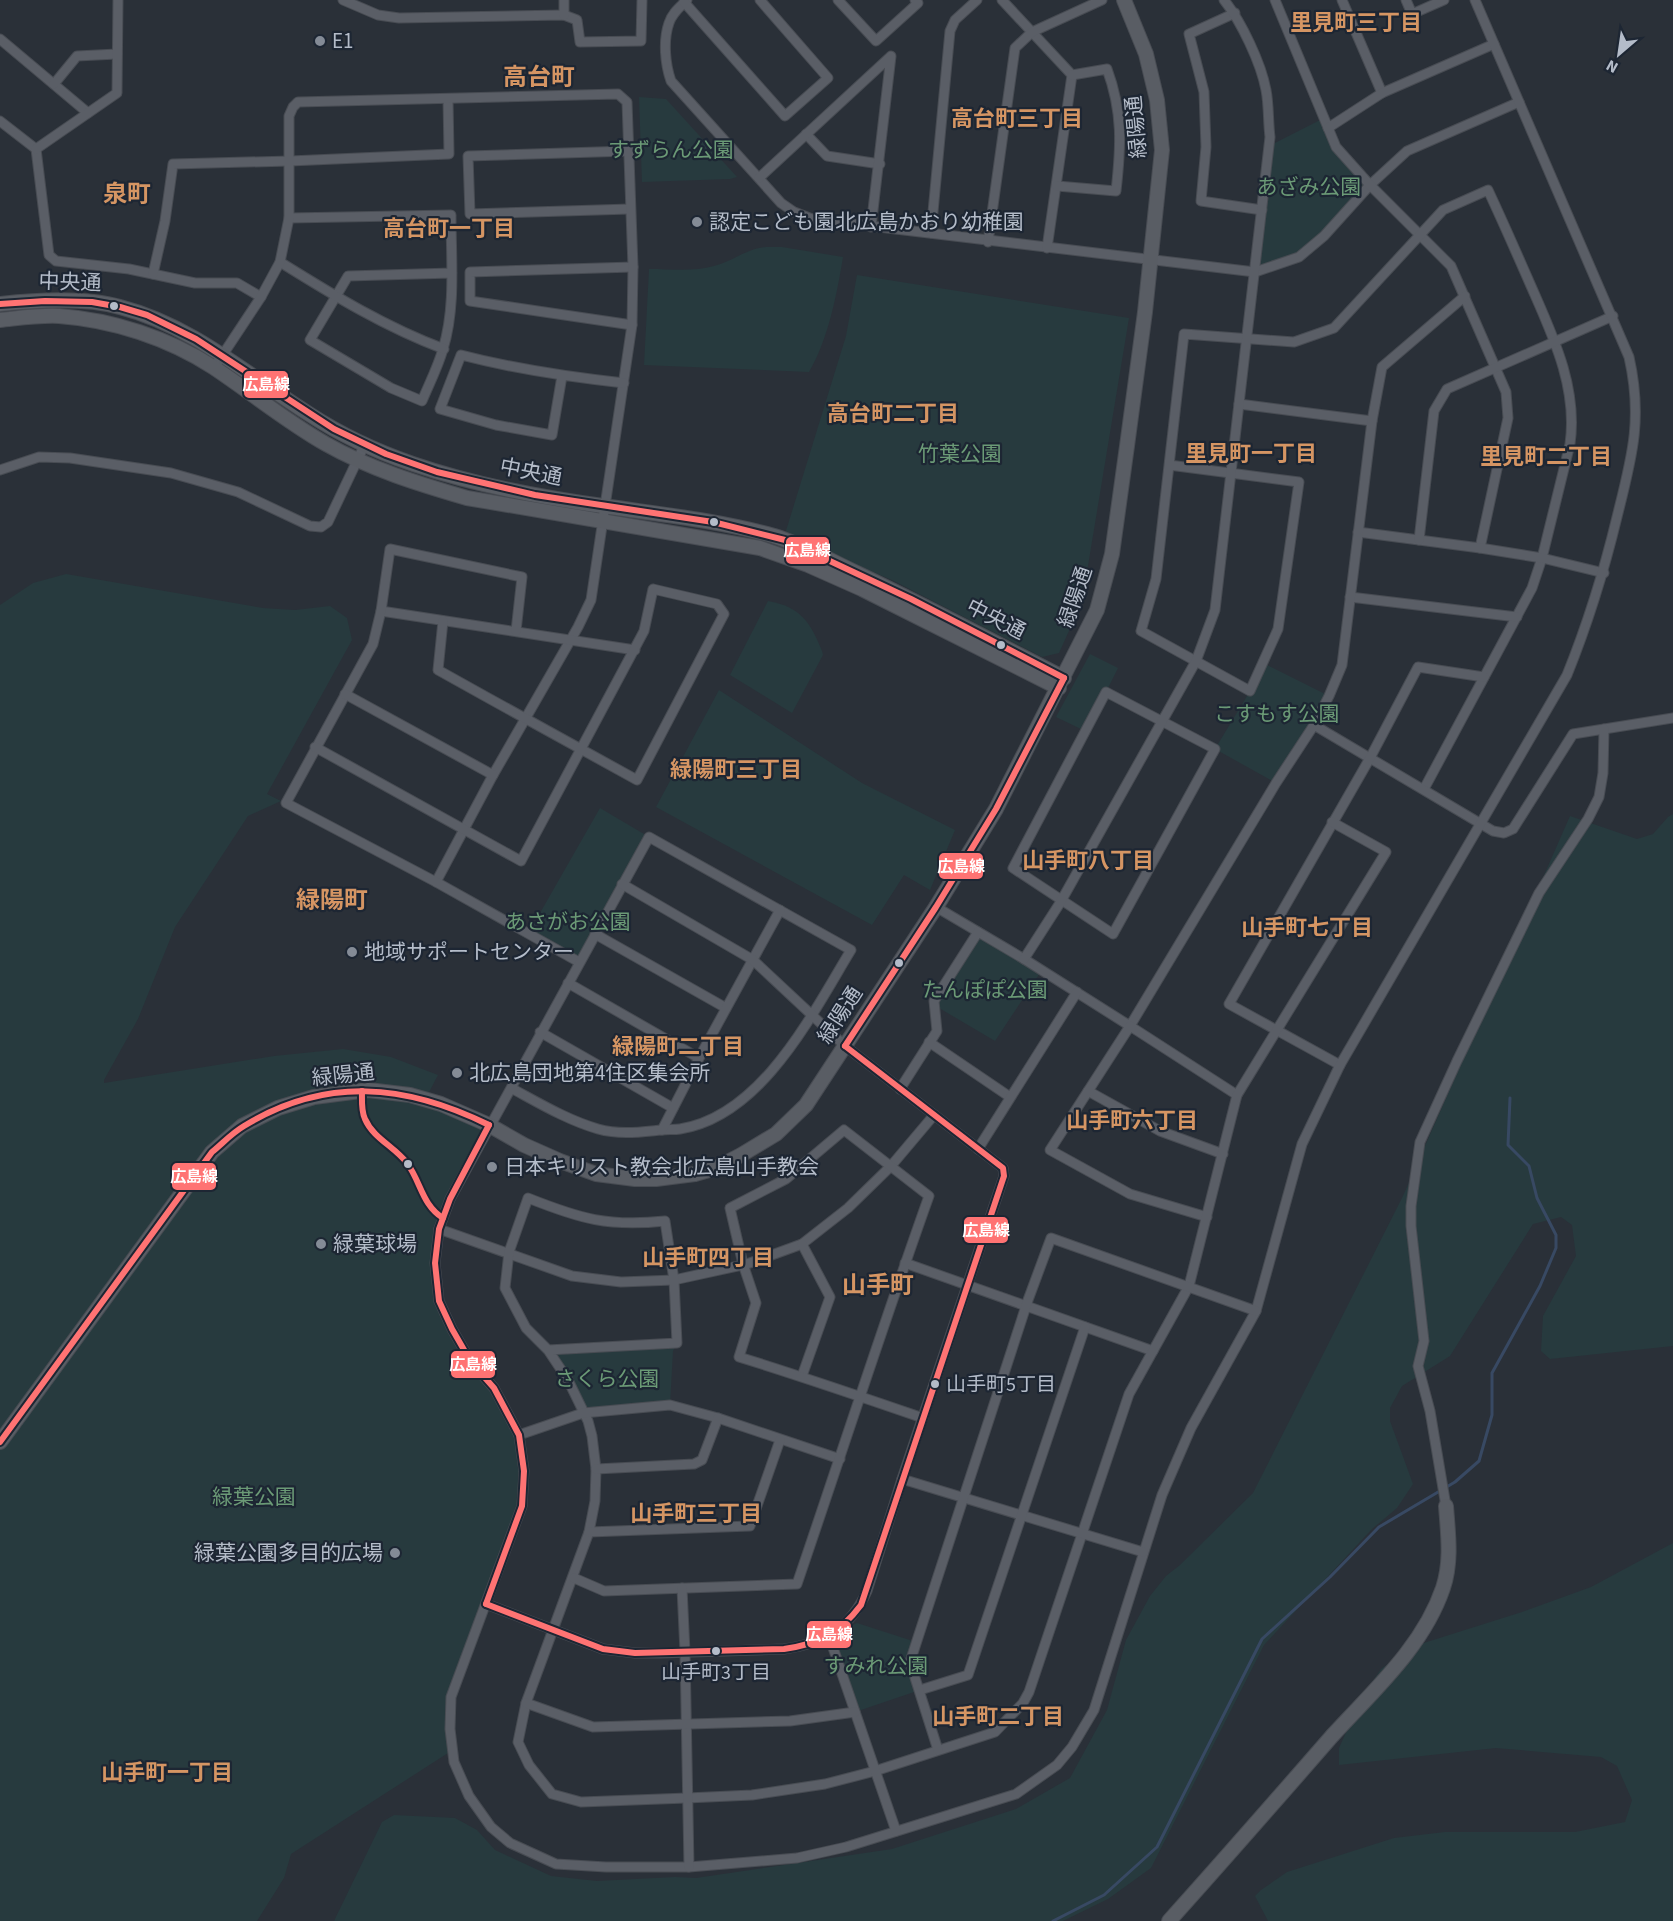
<svg xmlns="http://www.w3.org/2000/svg" width="1673" height="1921" font-family="'Source Sans 3','Noto Sans JP',sans-serif">
	<rect width="100%" height="100%" fill="#2a3038"/>
	<g fill="#273a3e">
		<path d="M639,97L666,99L737,177L730,179L642,182Z"/>
		<path d="M1324,118L1336,147L1370,185L1299,257L1255,272L1269,146Z"/>
		<path d="M766,247H782L843,257C837,294 828,340 809,372L644,365L649,269C670,269 694,272 714,266C734,261 745,249 766,247Z"/>
		<path d="M857,275L1129,318L1082,602L1059,653L1042,657L894,581L785,534L846,336Z"/>
		<path d="M66,574L263,608L295,610L330,606L347,618L352,640L267,794L281,801L248,816L175,927L138,1019L104,1080V1083L274,1056L343,1049L391,1057L438,1075L426,1098L489,1125L439,1229V1301L452,1329L494,1388L519,1435L522,1506L451,1697L448,1753L291,1854L284,1878L257,1921H0V605L33,583Z"/>
		<path d="M768,601C801,607 810,622 822,651L823,655L792,713L730,675Z"/>
		<path d="M1090,654L1118,668L1106,692L1083,730L1056,717Z"/>
		<path d="M1263,663L1329,696L1276,783L1215,749L1250,691Z"/>
		<path d="M719,690L862,783L955,830L930,890L904,875L872,925L656,807Z"/>
		<path d="M600,808L649,837L579,962L528,934Z"/>
		<path d="M1673,814V1346L1550,1359L1541,1351L1543,1316L1576,1256L1572,1225L1561,1217L1533,1224L1450,1356L1402,1386L1390,1408V1421L1413,1484L1397,1508L1372,1529L1264,1645L1151,1868L1108,1899L1063,1921H334L382,1822L394,1815L455,1818L477,1830L495,1850L551,1876L597,1881L675,1877L696,1878L892,1849L1016,1809L1070,1778L1107,1710L1126,1640L1150,1596L1166,1576L1180,1565L1253,1493L1403,1196L1570,816L1637,839L1653,834L1668,817Z"/>
		<path d="M978,932L1042,970L995,1041L934,1005Z"/>
		<path d="M677,1343L673,1351L670,1405L583,1413L554,1350Z"/>
		<path d="M1673,1543V1921H1268L1255,1896L1261,1890L1287,1872L1394,1838L1445,1832H1575L1625,1822L1632,1800L1617,1766L1601,1757L1496,1748L1339,1765V1748L1362,1697L1381,1669L1411,1647L1522,1612L1591,1587Z"/>
		<path d="M857,1623L916,1642L910,1662L920,1690L855,1712L829,1636Z"/>
	</g>
	<g fill="none" stroke-linecap="round" stroke-linejoin="round">
		<path stroke="#384963" stroke-width="3" d="M1053,1921L1104,1895L1157,1847L1262,1639L1330,1577L1379,1527L1455,1482L1479,1461L1492,1415V1373L1540,1286L1556,1248V1235L1537,1198L1529,1166L1508,1145L1510,1098"/>
		<g stroke="#484c53" stroke-width="11">
			<g id="street">
				<path d="M343,0L378,15L399,18L564,15L577,20L580,42L641,41L642,0"/>
				<path d="M564,0V15"/>
				<path d="M687,0C680,7 672,13 669,23C663,40 665,64 671,81L781,203L794,212L812,219L1255,272L1299,257L1324,236L1370,185L1407,151L1519,102"/>
				<path d="M838,0L876,41L918,3L915,0"/>
				<path d="M1002,0L1072,75L1047,248"/>
				<path d="M1275,0L1336,147L1370,185L1451,266L1506,392L1508,418L1480,548"/>
				<path d="M1342,0L1382,93"/>
				<path d="M1406,0L1412,14L1444,0"/>
				<path d="M684,2L785,116L828,78L760,0"/>
				<path d="M1235,13L1189,34L1204,92L1206,147L1201,201L1262,210"/>
				<path d="M0,39L88,113"/>
				<path d="M54,84L77,56L117,54"/>
				<path d="M0,121L36,149L49,255L56,261L129,269L195,283H237L261,297"/>
				<path d="M1328,128L1382,93L1494,44"/>
				<path d="M806,134L827,156L880,164"/>
				<path d="M36,149L117,93L118,0"/>
				<path d="M629,151L468,156L470,214L630,209"/>
				<path d="M759,178L891,56L871,227"/>
				<path d="M1057,186L1116,191C1121,147 1123,112 1107,69L1072,75"/>
				<path d="M289,218L451,215C451,259 456,307 443,349C438,367 429,384 422,401L391,388L310,340L348,276L452,273"/>
				<path d="M931,233L950,31L955,20L977,0"/>
				<path d="M988,242L1015,48L1032,32L1102,0"/>
				<path d="M280,262C333,295 385,327 444,349"/>
				<path d="M153,274L165,221L173,164L290,161L449,154L448,99"/>
				<path d="M632,325L470,301V272L633,267"/>
				<path d="M214,368L261,297L280,262L289,218V116L293,107L298,102L618,94L627,102L633,267L632,325L591,600L578,627L493,775L436,882"/>
				<path d="M562,376L552,435L496,425L440,409L461,355C515,369 569,377 624,383"/>
				<path d="M1239,404L1372,421"/>
				<path d="M1169,465L1299,482L1278,629L1250,691L1141,631L1156,579L1184,334L1294,342L1334,328L1443,210L1488,190C1503,222 1517,254 1531,286C1553,336 1578,388 1570,444L1542,558L1532,588L1424,789"/>
				<path d="M0,470L39,457L70,458L171,473L238,492L310,526L321,527L328,522L365,444"/>
				<path d="M1358,532L1480,548L1542,558L1604,573"/>
				<path d="M1419,540L1434,411L1447,389L1613,316"/>
				<path d="M1350,597L1517,617"/>
				<path d="M381,611L635,650"/>
				<path d="M516,631L522,577L390,549L381,611L373,644L286,803L436,882L579,962"/>
				<path d="M1106,692L1215,749L1113,934L1013,868Z"/>
				<path d="M345,694L493,775"/>
				<path d="M1314,725L1329,696L1342,665L1372,421L1382,367L1465,296"/>
				<path d="M315,747L521,861L644,631L653,589L717,604L724,614L637,780C570,743 504,707 438,670L443,621"/>
				<path d="M936,907L1024,959L1130,1026L1276,783L1314,725L1493,831L1504,833L1513,829L1573,734L1673,718"/>
				<path d="M595,934L726,1008"/>
				<path d="M1024,959L1060,903L1196,661L1215,610L1270,137C1268,122 1269,105 1266,90C1261,63 1241,21 1224,0"/>
				<path d="M568,983L699,1058"/>
				<path d="M540,1032L673,1108"/>
				<path d="M929,1042L1010,1097"/>
				<path d="M1340,1065L1229,1004L1370,758L1418,667L1484,677"/>
				<path d="M511,1088C539,1103 567,1120 598,1129C620,1135 640,1132 661,1130C667,1129 674,1130 680,1129C762,1116 812,1014 851,950L649,837L450,1199L439,1229L435,1263L439,1301L452,1329L471,1362L494,1388L519,1435L524,1471L522,1506L451,1697L450,1729L454,1762L469,1796L491,1827L510,1843L556,1864L606,1867H689L797,1858L846,1847L1016,1794L1057,1765L1072,1747L1094,1710L1162,1495L1191,1428L1256,1311L1302,1144L1340,1065L1567,675C1588,623 1604,571 1617,517C1632,457 1643,419 1629,357L1475,0"/>
				<path d="M900,1089L937,1031L934,1001L978,932"/>
				<path d="M1088,1091L1160,1131L1223,1154"/>
				<path d="M662,1130L699,1058L780,910"/>
				<path d="M978,1149L1077,992"/>
				<path d="M1207,1217L1130,1194L1050,1150L1130,1026L1237,1095"/>
				<path d="M439,1229L572,1276L621,1282L674,1280L747,1264L802,1244L848,1208L891,1166L934,1115"/>
				<path d="M802,1244L830,1297L802,1376"/>
				<path d="M905,1263L1153,1351"/>
				<path d="M548,1350L677,1343L674,1280L665,1221C608,1227 581,1219 528,1198L509,1252L505,1288L526,1328L548,1350L568,1380L588,1421L592,1436L596,1469L595,1501L589,1532L526,1703L518,1742L529,1765L552,1794L581,1802L687,1798L752,1795L825,1784L875,1771L995,1732L1023,1703L1029,1692L1129,1394L1189,1286L1237,1095L1386,852L1332,822"/>
				<path d="M519,1435L583,1413L670,1405L718,1418L840,1459"/>
				<path d="M596,1469L694,1464L702,1460L718,1418"/>
				<path d="M902,1479L1143,1552"/>
				<path d="M1446,1506L1430,1411L1418,1366L1424,1341L1411,1226V1206L1420,1142L1457,1061L1539,893L1588,819L1599,797L1603,773L1604,729"/>
				<path d="M589,1532L750,1526L780,1440"/>
				<path d="M574,1578L604,1591L797,1584C841,1455 883,1325 929,1196L844,1130L786,1179L730,1208L743,1264L756,1303L739,1357C801,1376 862,1397 923,1418"/>
				<path d="M682,1588L685,1652L689,1867"/>
				<path d="M486,1604L603,1649L635,1653H661L784,1649C824,1643 850,1629 867,1591L902,1479L1004,1176L1003,1168L845,1046L753,960L622,884"/>
				<path d="M829,1636L896,1831"/>
				<path d="M920,1690L968,1675L1085,1327"/>
				<path d="M526,1703L593,1727L790,1721L855,1712"/>
				<path d="M938,1750L910,1662L1028,1300L1051,1238L1256,1311"/>
			</g>
		</g>
		<g stroke="#484c53" stroke-width="16">
			<g id="secondary">
				<path d="M0,304C36,300 85,297 120,307C193,326 247,375 309,414C341,435 378,452 413,464C477,486 543,498 610,507C665,515 721,521 774,536C803,545 831,561 859,574C928,607 996,643 1064,678"/>
				<path d="M0,320C20,318 39,315 59,316C113,320 168,338 213,367C252,393 287,422 326,444C370,469 419,484 467,498L760,548L808,565L862,589L1059,688"/>
				<path d="M0,1442L212,1152L242,1126L278,1108L314,1097L368,1090L410,1095L441,1104L489,1125L524,1145L560,1161L596,1174L635,1179H656L695,1174L716,1168L741,1155L776,1134L806,1105L936,907L996,809L1097,610L1112,554L1127,446L1145,312L1162,150L1157,100L1146,54L1124,0"/>
				<path d="M1169,1921C1224,1860 1278,1798 1332,1736C1373,1691 1423,1647 1443,1588C1452,1561 1448,1534 1446,1506"/>
			</g>
		</g>
		<use href="#street" stroke="#5a5e66" stroke-width="9"/>
		<use href="#secondary" stroke="#595d64" stroke-width="14"/>
		<g stroke="#1d2633" stroke-width="10">
			<g id="bus-1">
				<path d="M0,304L45,301L92,302L120,307L147,315L196,339L334,429L386,454L437,472L535,495L713,522L785,540L911,599L1064,678"/>
				<path d="M845,1046L936,907L996,809L1064,678"/>
				<path d="M362,1091C362,1100 361,1111 365,1119C373,1138 395,1147 407,1163C421,1182 422,1205 443,1218"/>
				<path d="M0,1442L212,1152C223,1143 232,1133 244,1126C326,1076 406,1084 489,1125"/>
				<path d="M486,1604L603,1649L635,1653L784,1649C819,1644 840,1633 861,1605L1004,1176L1003,1168L845,1046"/>
				<path d="M486,1604L522,1506L524,1471L519,1435L494,1388L471,1362L452,1329L439,1301L435,1263L439,1229L450,1199L489,1125"/>
			</g>
		</g>
		<use href="#bus-1" stroke="#ff7373" stroke-width="6"/>
	</g>
	<g fill="#848b96" stroke="#1d2633" stroke-width="2">
		<circle cx="320" cy="41" r="6"/>
		<circle cx="697" cy="222" r="6"/>
		<circle cx="352" cy="952" r="6"/>
		<circle cx="457" cy="1073" r="6"/>
		<circle cx="492" cy="1167" r="6"/>
		<circle cx="321" cy="1244" r="6"/>
		<circle cx="395" cy="1553" r="6"/>
	</g>
	<g fill="#b4bcc9" stroke="#1d2633" stroke-width="2">
		<circle cx="114" cy="306" r="5"/>
		<circle cx="714" cy="522" r="5"/>
		<circle cx="1001" cy="645" r="5"/>
		<circle cx="899" cy="963" r="5"/>
		<circle cx="408" cy="1164" r="5"/>
		<circle cx="935" cy="1384" r="5"/>
		<circle cx="716" cy="1651" r="5"/>
	</g>
	<g text-anchor="middle" stroke-width="4.5" stroke-linejoin="round" paint-order="stroke">
		<g font-size="20" fill="#b4bcc9" stroke="#1d2633" text-anchor="start">
			<text x="946" y="1391">山手町5丁目</text>
			<text x="716" y="1679" text-anchor="middle">山手町3丁目</text>
		</g>
		<g font-size="21" fill="#b4bcc9" stroke="#1d2633" text-anchor="start">
			<text x="332" y="48">E1</text>
			<text x="709" y="229">認定こども園北広島かおり幼稚園</text>
			<text x="364" y="959">地域サポートセンター</text>
			<text x="469" y="1080">北広島団地第4住区集会所</text>
			<text x="504" y="1174">日本キリスト教会北広島山手教会</text>
			<text x="333" y="1251">緑葉球場</text>
			<text x="383" y="1560" text-anchor="end">緑葉公園多目的広場</text>
		</g>
		<g font-size="21" fill="#b4bcc9" stroke="#1d2633">
			<text transform="translate(1136 127) rotate(-95)" y="7">緑陽通</text>
			<text transform="translate(70 282) rotate(2)" y="7">中央通</text>
			<text transform="translate(531 472) rotate(11)" y="7">中央通</text>
			<text transform="translate(1075 597) rotate(-71)" y="7">緑陽通</text>
			<text transform="translate(996 619) rotate(27)" y="7">中央通</text>
			<text transform="translate(840 1015) rotate(-57)" y="7">緑陽通</text>
			<text transform="translate(343 1075) rotate(-6)" y="7">緑陽通</text>
		</g>
		<g font-size="21" fill="#6b9a76" stroke="#1d2633">
			<text x="671" y="157">すずらん公園</text>
			<text x="1309" y="194">あざみ公園</text>
			<text x="960" y="461">竹葉公園</text>
			<text x="1277" y="721">こすもす公園</text>
			<text x="568" y="929">あさがお公園</text>
			<text x="985" y="997">たんぽぽ公園</text>
			<text x="607" y="1386">さくら公園</text>
			<text x="254" y="1504">緑葉公園</text>
			<text x="876" y="1673">すみれ公園</text>
		</g>
		<g font-size="22" font-weight="bold" fill="#d59563" stroke="#1d2633">
			<text x="1356" y="30">里見町三丁目</text>
			<text x="1017" y="126">高台町三丁目</text>
			<text x="449" y="236">高台町一丁目</text>
			<text x="893" y="421">高台町二丁目</text>
			<text x="1251" y="461">里見町一丁目</text>
			<text x="1546" y="464">里見町二丁目</text>
			<text x="736" y="777">緑陽町三丁目</text>
			<text x="1088" y="868">山手町八丁目</text>
			<text x="1307" y="935">山手町七丁目</text>
			<text x="678" y="1054">緑陽町二丁目</text>
			<text x="1132" y="1128">山手町六丁目</text>
			<text x="708" y="1265">山手町四丁目</text>
			<text x="696" y="1521">山手町三丁目</text>
			<text x="998" y="1724">山手町二丁目</text>
			<text x="167" y="1780">山手町一丁目</text>
		</g>
		<g font-size="24" font-weight="bold" fill="#d59563" stroke="#1d2633">
			<text x="539" y="85">高台町</text>
			<text x="127" y="202">泉町</text>
			<text x="332" y="908">緑陽町</text>
			<text x="878" y="1293">山手町</text>
		</g>
	</g>
	<g stroke="#1d2633" stroke-width="2">
		<rect x="243" y="370" width="46" height="29" rx="6" fill="#ff7373"/>
		<rect x="785" y="536" width="45" height="29" rx="6" fill="#ff7373"/>
		<rect x="938" y="852" width="46" height="28" rx="6" fill="#ff7373"/>
		<rect x="171" y="1162" width="46" height="29" rx="6" fill="#ff7373"/>
		<rect x="963" y="1216" width="46" height="28" rx="6" fill="#ff7373"/>
		<rect x="450" y="1350" width="46" height="29" rx="6" fill="#ff7373"/>
		<rect x="806" y="1620" width="46" height="29" rx="6" fill="#ff7373"/>
	</g>
	<g font-size="16" text-anchor="middle" font-weight="bold" fill="#fff">
		<text x="266" y="390">広島線</text>
		<text x="807" y="556">広島線</text>
		<text x="961" y="872">広島線</text>
		<text x="194" y="1182">広島線</text>
		<text x="986" y="1236">広島線</text>
		<text x="473" y="1370">広島線</text>
		<text x="829" y="1640">広島線</text>
	</g>
	<g transform="translate(1619 54) rotate(209)" stroke="#1d2633" stroke-width="4.5" paint-order="stroke">
	<path d="M0-4.5L10 22L0 15L-10 22Z" fill="#b4bcc9"/>
	<text y="-9" font-size="16" font-weight="bold" text-anchor="middle" fill="#b4bcc9">N</text>
	</g>
</svg>
